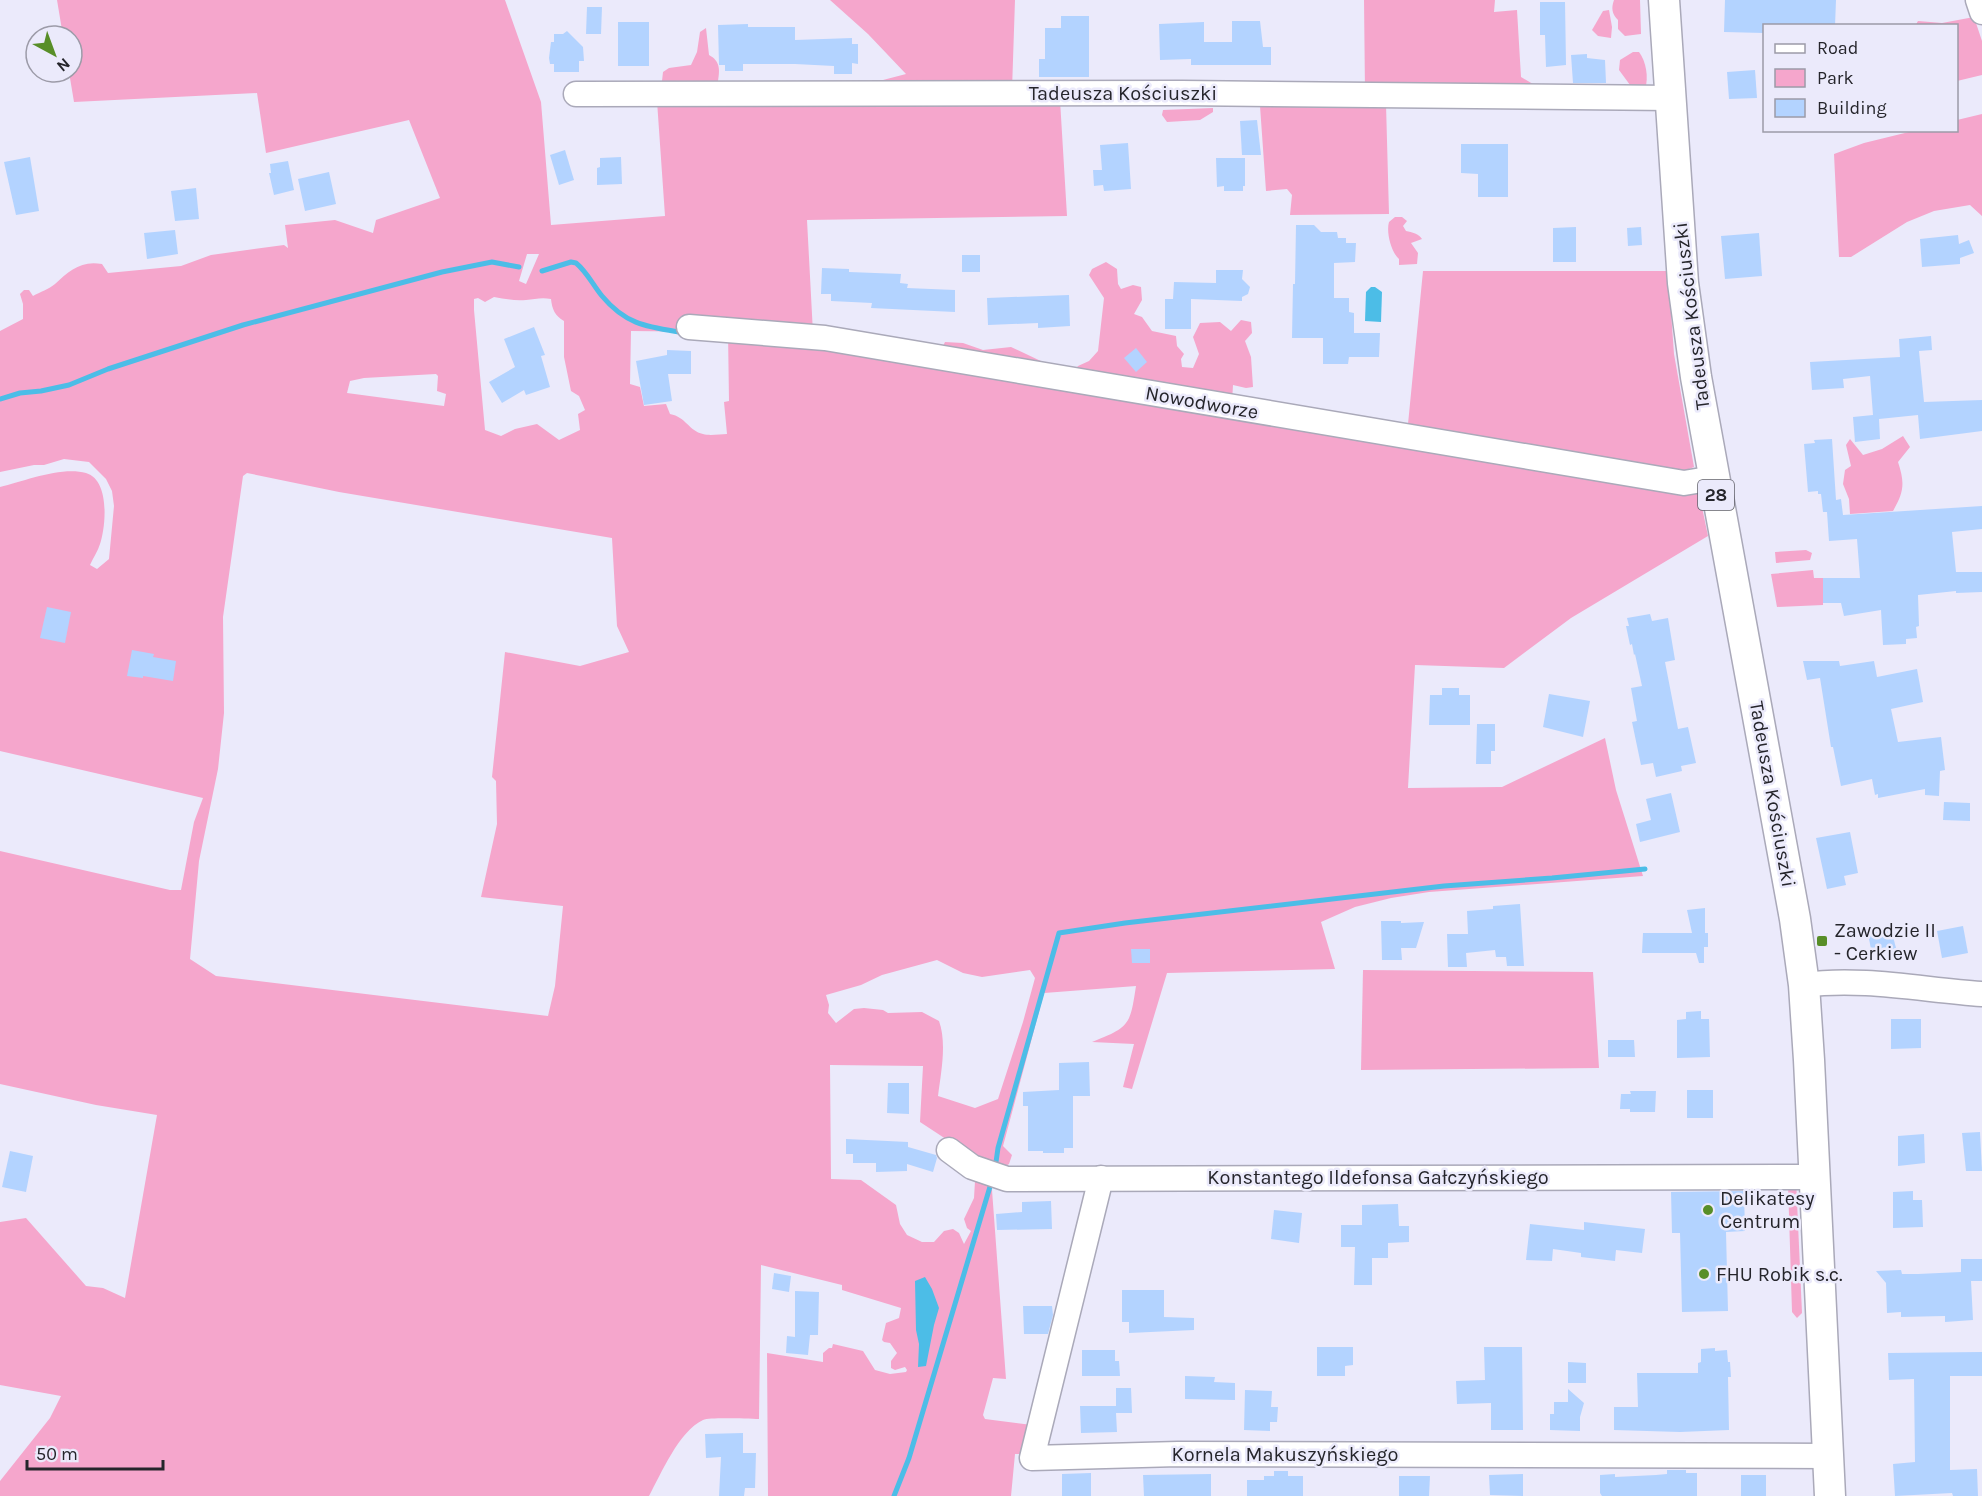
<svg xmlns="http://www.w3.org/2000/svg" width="1982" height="1496" font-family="Karla,sans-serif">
	<rect width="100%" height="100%" fill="#ebeafb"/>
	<g fill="#f5a6cc" fill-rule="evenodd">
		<path d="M57,0H505L541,102L551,225L665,216L657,101L1060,100L1067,216L807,220L813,333L631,331L630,384L640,387L644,406L666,404L670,414C686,417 689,431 703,434C710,436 720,434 727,434L724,402L729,401L728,332L940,352L945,342L963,343L983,350L1011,347L1045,363L1064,368L1069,377L1078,366L1089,361L1098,351L1104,298L1089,275L1092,269L1106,262L1117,269L1118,284L1121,289L1133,285L1141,287L1142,300L1134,314L1142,317L1152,331L1176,336L1177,346L1184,354L1181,359L1182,367L1193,368L1199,354L1193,337L1200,323L1220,322L1231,331L1241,320L1251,322L1252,333L1245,341L1251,357L1253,387L1246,388L1233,385L1232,402L1698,488L1708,536L1571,618L1504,668L1415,665L1408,788L1502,787L1605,738L1616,790L1643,876L1429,892L1391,898L1355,907L1321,922L1335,969L1167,973L1132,1089L1123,1087L1134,1044L1092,1042C1130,1027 1130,1025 1136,986L1044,993L1003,1146L1012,1155L1009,1164L1001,1169L952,1143L920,1122L923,1066L830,1065L831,1179L861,1180L896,1205L900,1224L907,1235L922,1242H934L944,1231L953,1229L959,1233L964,1244L971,1231L967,1228L964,1219L974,1198L975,1181L981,1177L992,1190L1006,1379L993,1378L983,1415L985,1419L1032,1425L1025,1454H1015L1011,1496H768L767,1353L823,1362V1353L829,1348H832L833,1344L863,1351L875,1370L890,1374L906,1372L907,1370L905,1367L895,1370L891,1368V1361L897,1353L890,1343L884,1342L882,1340L886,1323L899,1318L901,1308L842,1290V1285L761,1265L759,1419C748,1419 711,1417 703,1420C679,1431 661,1474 649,1496H0V1481L50,1418L61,1396L0,1385V1222L26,1218L86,1286L103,1288L125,1298L157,1115L96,1105L0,1084V851L170,890H181L194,822L203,798L0,751V487C24,481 62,466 86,473C110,480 106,526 100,544C98,551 93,558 90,565L97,569L109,559L114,506L112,491L106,479L89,462L64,459L44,465H34L0,472V331L23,319V304L20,294L24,290H29L33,296C40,292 49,289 55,284C69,271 81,260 102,264L108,273L181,266L211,255L284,245L288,248L285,225L335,220L373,233L376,220L440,198L409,120L266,153L257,93L74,102L69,72H72V36H63ZM527,254H539L526,284L519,281ZM494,297C505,299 515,301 526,300C535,299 542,297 551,299C552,309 555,316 564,321V357L571,391L579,396L585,410L578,414L580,430L559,440L537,424L515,429L501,436L485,430L474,310V299L478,298L485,302ZM436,374L438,376L437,391L446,394L444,406L347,393L350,381L364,378ZM247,473L339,492L612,538L617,626L629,652L580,666L505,652L492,777L496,781L497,824L481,897L563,906L555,986L548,1016L216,976L190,959L199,861L218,769L224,713L223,617L243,476ZM937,960L963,973L982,977L1030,970L1035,978L1023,1022L998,1099L975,1108L938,1096C941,1073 947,1043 939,1021L922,1012L888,1013L883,1010L864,1008L854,1009L836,1023L828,1013L829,1005L826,995L861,985L882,975Z"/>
		<path d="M830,0H1015L1012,90L882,86L883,80L906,74L868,34Z"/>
		<path d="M1364,0H1495L1494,12L1517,10L1521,77L1533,84L1532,90L1365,92Z"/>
		<path d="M1614,0H1640L1641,34L1625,36L1618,29V20C1612,14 1611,8 1614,0Z"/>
		<path d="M1609,10L1612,27L1611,38L1598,36L1592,30L1603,11Z"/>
		<path d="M1974,17L1982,41V75L1957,81L1956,26H1915L1918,21L1942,23Z"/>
		<path d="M706,28L709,55C720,61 720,69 718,81L715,83H671L662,81L663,72L669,68L691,65L697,52L700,32Z"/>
		<path d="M1633,52H1639C1646,61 1649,78 1645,89H1633L1619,70L1620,60Z"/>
		<path d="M1386,104L1389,214L1290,215L1292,195L1287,189L1266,191L1260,106Z"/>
		<path d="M1213,108V112L1200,120L1167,122L1162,115L1163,110Z"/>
		<path d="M1982,114V216L1970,205L1934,211L1907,222L1851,257H1839L1834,154L1864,143L1913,131L1956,130L1957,120Z"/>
		<path d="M1395,217H1402L1407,221L1403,226L1406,231C1412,232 1419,234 1422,239L1411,243L1418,253L1417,264L1399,265V259C1391,252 1386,232 1389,222Z"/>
		<path d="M1423,271H1668L1674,354L1694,467L1681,472L1408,424Z"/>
		<path d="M1903,436L1910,447L1898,462C1905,483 1904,492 1893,511L1850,514L1849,499L1843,484L1845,470L1851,466L1846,445L1850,439L1863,455L1882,449Z"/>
		<path d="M1806,550L1812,553L1810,560L1776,563L1775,552Z"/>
		<path d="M1813,570L1814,578H1823V605L1777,607L1771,574Z"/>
		<path d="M1363,970L1593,972L1599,1068L1361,1070Z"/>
		<path d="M1796,1179L1802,1313L1797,1318L1792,1312L1788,1184Z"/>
	</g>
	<g fill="#4cbde7">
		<path d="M1371,287H1375L1382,292L1381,322L1365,321L1366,292Z"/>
		<path d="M925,1277L932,1289L939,1308L934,1325L926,1366L918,1367L919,1344L916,1330L915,1281Z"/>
	</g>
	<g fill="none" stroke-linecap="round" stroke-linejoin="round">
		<g stroke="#4cbde7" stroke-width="5">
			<path d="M542,271L571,262L576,263C587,272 593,285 602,296C627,326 649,327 685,333"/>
			<path d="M0,399L20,393L41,391L69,385L108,369L243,325L442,272L492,262L519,267"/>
			<path d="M995,1169L998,1148L1059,933L1125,923L1444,886L1552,878L1645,869"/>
			<path d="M894,1496L909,1458L992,1180"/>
		</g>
	</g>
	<g fill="#b3d3ff">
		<path d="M1725,0H1836L1835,26H1764V33L1724,32Z"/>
		<path d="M1540,2H1565L1566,65L1546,67L1545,35H1540Z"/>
		<path d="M587,7H602L601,34H586Z"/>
		<path d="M1061,16H1089V77H1039V59H1045V28H1061Z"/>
		<path d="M1232,21H1260L1263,47H1271V65H1191V59L1160,60L1159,24L1204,22V42H1232Z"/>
		<rect x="618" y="22" width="31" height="44"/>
		<path d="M748,24V27H795V40L852,38V44H858V64L852,63V74H834V66L795,64H743V71H725V65H719L718,25Z"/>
		<path d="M567,31L583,47L584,61H579V72H554V64H550L549,58L551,42H554V34H563Z"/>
		<path d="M1587,54V58L1605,60L1606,83H1573L1571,55Z"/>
		<path d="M1755,70L1757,98L1729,99L1727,72Z"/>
		<path d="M1257,120L1261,155H1242L1240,121Z"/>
		<path d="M1128,143L1131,189L1104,191L1103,185L1094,186L1093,170H1102L1100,145Z"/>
		<path d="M1461,144H1508V197H1478V174L1461,173Z"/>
		<path d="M565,150L574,180L559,185L550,155Z"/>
		<path d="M30,157L39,211L16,215L4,162Z"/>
		<path d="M621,157L622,184L597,185V168L600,167V158Z"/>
		<path d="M1216,158H1245V186H1243V191H1224V186L1217,187Z"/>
		<path d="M288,161L294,190L274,195L269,173H271L270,164Z"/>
		<path d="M329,172L336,204L305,211L298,179Z"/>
		<path d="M196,188L199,219L175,221L171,191Z"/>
		<path d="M1296,225H1314L1321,232H1337L1338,238H1346V243H1356L1355,262L1334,263V298H1349V312L1354,313V333H1380L1379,357H1349L1348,364H1323V338H1292L1293,284H1295Z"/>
		<path d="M1576,227V262H1553V228Z"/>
		<path d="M1641,227L1642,245L1628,246L1627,228Z"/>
		<path d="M175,230L178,254L147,259L144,233Z"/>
		<path d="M1759,233L1762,276L1725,279L1721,236Z"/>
		<path d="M1958,235L1959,244L1969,240L1974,253L1960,258V264L1922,267L1920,239Z"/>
		<rect x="962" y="255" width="18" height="17"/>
		<path d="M822,268L849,269V272L901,274L900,283L908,284L907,288L955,290V312L871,308L872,303L831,301V294H821Z"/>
		<path d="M1216,270H1243L1242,279L1250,287L1248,294L1242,297V301L1191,299V329H1165V299H1173L1174,282L1216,283Z"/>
		<path d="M1069,295L1070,326L1038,328V323L988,325L987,298Z"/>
		<path d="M534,327L545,355L541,356L550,387L526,395L524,390L502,403L489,382L515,367L504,339Z"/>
		<path d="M1931,336L1932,350L1919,351L1924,402L1982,400V431L1920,439L1918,415L1879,419L1880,439L1855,442L1853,417L1873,415L1870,376L1843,379L1844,388L1812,390L1810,362L1900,357L1899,339Z"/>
		<path d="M1136,348L1147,362L1136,372L1124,358Z"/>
		<path d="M667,350L691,351V374H668L672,401L644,405L636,361L667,355Z"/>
		<path d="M1832,439L1836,500L1841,499L1843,515L1982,506V529L1952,532L1956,572H1982V592L1956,593V591L1918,595L1919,626L1916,627L1917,638L1906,639V644L1883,645L1881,610L1844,616L1841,603H1823V578H1860L1857,539L1829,541L1827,512H1823L1821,494H1818V491L1808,492L1804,444L1815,443L1814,440Z"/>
		<path d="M47,607L71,612L65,643L40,638Z"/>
		<path d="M1650,614L1652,621L1668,618L1675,660L1665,662L1678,729L1688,727L1696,763L1681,766L1682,771L1656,777L1653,763L1641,765L1632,722L1637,721L1631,688L1642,686L1635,654L1634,655L1632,644L1630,645L1626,626H1629L1627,618Z"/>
		<path d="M132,650L154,654L153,657L176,661L173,681L143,676V678L127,676Z"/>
		<path d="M1803,661H1839L1840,666L1874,661L1877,677L1917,669L1923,702L1891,709L1898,742L1941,737L1945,770L1940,771L1939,796L1925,795V789L1878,798V794L1875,795L1872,779L1841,786L1833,747H1831L1820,678L1807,680Z"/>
		<path d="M1442,688H1459V695H1470V725H1429L1430,695H1442Z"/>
		<path d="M1549,694L1590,701L1583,737L1543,727Z"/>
		<path d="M1477,724H1495V751H1491V764H1476Z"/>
		<path d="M1671,793L1680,832L1640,842L1636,824L1651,820L1646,799Z"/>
		<path d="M1944,802L1970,803V821L1943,820Z"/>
		<path d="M1850,832L1858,873L1844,876L1846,885L1827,889L1816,838Z"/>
		<path d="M1520,904L1524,966H1507L1506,957H1496L1495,950L1466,953L1467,967H1448L1447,934H1468L1467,911L1493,909V906Z"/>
		<path d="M1705,908V933H1708V947H1704V963H1699L1696,953H1642L1643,933H1692L1687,910Z"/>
		<path d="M1381,921H1401V923L1424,922L1416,948H1401L1402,960H1382Z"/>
		<path d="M1963,926L1968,953L1942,958L1937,931Z"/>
		<path d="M1891,929L1896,948L1872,954L1868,934Z"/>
		<path d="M1131,949H1150V963H1132Z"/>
		<path d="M1701,1011V1019H1709L1710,1057L1677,1058V1020L1686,1019V1012Z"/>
		<path d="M1891,1019H1921V1048L1891,1049Z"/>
		<path d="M1608,1040H1634L1635,1057H1608Z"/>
		<path d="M1089,1062L1090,1096H1073V1148H1064V1153H1043V1151H1028V1106H1023V1092L1059,1090V1063Z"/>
		<path d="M888,1083H909V1114L887,1113Z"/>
		<rect x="1687" y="1090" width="26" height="28"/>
		<path d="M1630,1091H1656L1655,1112H1630V1109H1620L1621,1094H1631Z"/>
		<path d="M1980,1132L1982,1171H1966L1962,1133Z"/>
		<path d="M1924,1134L1925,1163L1898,1166V1136Z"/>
		<path d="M846,1139L908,1142V1147L936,1155L937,1158L933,1172L907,1164V1171L876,1172V1163H853V1154H846Z"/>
		<path d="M10,1151L33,1156L26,1192L2,1187Z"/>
		<path d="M1744,1191L1745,1231L1726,1232L1728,1311L1682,1312L1680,1233H1672L1671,1192Z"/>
		<path d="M1913,1191V1200H1922L1923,1227L1893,1228V1192Z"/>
		<path d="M1051,1201L1052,1229L997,1230L996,1214L1022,1212V1202Z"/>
		<path d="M1398,1204L1399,1226H1409V1242L1388,1243V1258H1372V1285H1354L1355,1247H1341V1225H1362V1205Z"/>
		<path d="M1274,1210L1302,1213L1299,1243L1271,1239Z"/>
		<path d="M1584,1222L1645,1229L1642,1253L1616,1250L1615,1261L1581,1257V1253L1553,1249L1552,1261L1526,1260L1530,1224L1584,1230Z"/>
		<path d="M1961,1259H1982V1281H1971L1973,1320L1945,1322V1316L1901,1317V1312L1887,1313L1886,1283L1876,1271L1901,1270L1902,1274H1918L1961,1272Z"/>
		<path d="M774,1273L791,1276L789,1292L772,1289Z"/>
		<path d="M1122,1290H1164V1317L1194,1318V1330L1129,1333V1322H1122Z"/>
		<path d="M795,1291L819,1292L818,1335H810L808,1355L786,1353L787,1336L795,1337Z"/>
		<path d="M1023,1306H1052L1053,1315L1048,1334H1024Z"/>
		<path d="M1317,1347H1353V1365L1345,1366V1376H1317Z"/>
		<path d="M1484,1347H1522L1523,1430H1491V1403L1457,1404L1456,1381L1485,1380Z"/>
		<path d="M1715,1348V1351L1727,1350L1728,1362H1730L1731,1377H1728L1729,1430L1680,1432L1614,1430V1407H1638L1637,1373H1698V1363L1701,1362V1349Z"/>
		<path d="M1082,1350H1115V1361H1119L1120,1376H1082Z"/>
		<path d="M1982,1352V1376H1950V1470L1977,1469L1978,1496H1953L1952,1493L1895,1496L1893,1464L1915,1462L1914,1379L1889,1380L1888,1353Z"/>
		<path d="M1568,1362L1586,1363V1383H1568Z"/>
		<path d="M1185,1376L1215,1377L1214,1382L1235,1383V1400L1185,1399Z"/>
		<path d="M1116,1388H1131L1132,1413H1116L1117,1432L1081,1433L1080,1406H1116Z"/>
		<path d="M1568,1389L1584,1403L1580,1417V1431L1550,1430V1414H1554V1402H1568Z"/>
		<path d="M1245,1390L1272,1391L1271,1407H1278L1277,1422H1270V1431L1244,1430Z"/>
		<path d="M743,1433V1453H756L755,1488H745L744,1496H719L721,1457L706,1458L705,1434Z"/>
		<path d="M1667,1470H1686V1473H1697V1496H1602L1600,1493V1475L1615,1474V1477L1656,1475L1667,1474Z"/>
		<path d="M1274,1471H1288V1476H1303V1496H1247V1480H1264V1476H1274Z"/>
		<path d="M1091,1473V1496H1062V1474Z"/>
		<path d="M1211,1474V1496H1144L1143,1475Z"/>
		<path d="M1523,1474V1496L1490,1495L1489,1475Z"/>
		<rect x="1741" y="1475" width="25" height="21"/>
		<path d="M1399,1476H1430L1429,1496H1399Z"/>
	</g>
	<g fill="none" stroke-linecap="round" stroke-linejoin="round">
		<g stroke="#aaa9b9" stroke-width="27">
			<g id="minor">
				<path d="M1978,0L1982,12"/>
				<path d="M576,94L1182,93L1671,98"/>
				<path d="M689,327L825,338L1684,483L1714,478"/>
				<path d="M1804,985C1862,977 1923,990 1982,994"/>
				<path d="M949,1150L972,1167L1007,1179L1815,1177"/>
				<path d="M1101,1178L1032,1458L1178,1454L1828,1456"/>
			</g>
		</g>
		<g stroke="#aaa9b9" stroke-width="33">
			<path id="major" d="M1664,0L1683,283L1696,377L1795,919L1804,985L1809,1060L1830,1496"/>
		</g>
		<use href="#minor" stroke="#fff" stroke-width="24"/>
		<use href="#major" stroke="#fff" stroke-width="30"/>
	</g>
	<g fill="#588e28" stroke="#ebeafb" stroke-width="2">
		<rect x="1816" y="935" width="12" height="12" rx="3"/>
		<circle cx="1708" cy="1210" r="6"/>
		<circle cx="1704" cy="1274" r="6"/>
	</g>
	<g text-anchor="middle" stroke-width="5" stroke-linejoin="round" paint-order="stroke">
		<rect fill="#ebeafb" stroke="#606069" stroke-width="1.5" x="1698" y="480" width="36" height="30" rx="4.5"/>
		<g font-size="18" font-weight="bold" fill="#25252b">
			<text x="1716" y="501">28</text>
		</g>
		<g font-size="20" fill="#25252b" stroke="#ebeafb">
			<text x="1123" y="100">Tadeusza Kościuszki</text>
			<text transform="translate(1691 316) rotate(-97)" y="7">Tadeusza Kościuszki</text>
			<text transform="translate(1202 402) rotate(10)" y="7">Nowodworze</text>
			<text transform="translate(1773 794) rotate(80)" y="7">Tadeusza Kościuszki</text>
			<text x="1378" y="1184">Konstantego Ildefonsa Gałczyńskiego</text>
			<text x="1285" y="1461">Kornela Makuszyńskiego</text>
		</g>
		<g font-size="20" fill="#25252b" stroke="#ebeafb" text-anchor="start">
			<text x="1834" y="937">Zawodzie II<tspan x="1834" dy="23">- Cerkiew</tspan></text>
			<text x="1720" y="1205">Delikatesy<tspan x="1720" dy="23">Centrum</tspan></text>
			<text x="1716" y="1281">FHU Robik s.c.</text>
		</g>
	</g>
	<rect x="1763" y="24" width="195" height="108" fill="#ebeafb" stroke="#9c9ba8" stroke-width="1.5"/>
	<rect x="1775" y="44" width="30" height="9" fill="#ffffff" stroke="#9c9ba8" stroke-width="1.5"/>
	<text x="1817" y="54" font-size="18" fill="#25252b">Road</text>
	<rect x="1775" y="69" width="30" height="18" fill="#f5a6cc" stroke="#9c9ba8" stroke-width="1.5"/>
	<text x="1817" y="84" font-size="18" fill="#25252b">Park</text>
	<rect x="1775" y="99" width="30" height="18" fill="#b3d3ff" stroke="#9c9ba8" stroke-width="1.5"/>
	<text x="1817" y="114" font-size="18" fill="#25252b">Building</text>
	<g transform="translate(54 54) rotate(139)"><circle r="28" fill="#ebeafb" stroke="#9c9ba8" stroke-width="1.5"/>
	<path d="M0-4.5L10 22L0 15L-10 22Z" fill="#588e28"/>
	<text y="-9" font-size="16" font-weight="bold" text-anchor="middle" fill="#25252b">N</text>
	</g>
	<path d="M27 1460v9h136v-9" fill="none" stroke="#25252b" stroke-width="3"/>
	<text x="36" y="1460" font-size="18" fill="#25252b" stroke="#ebeafb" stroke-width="4.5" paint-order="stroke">50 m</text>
</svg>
